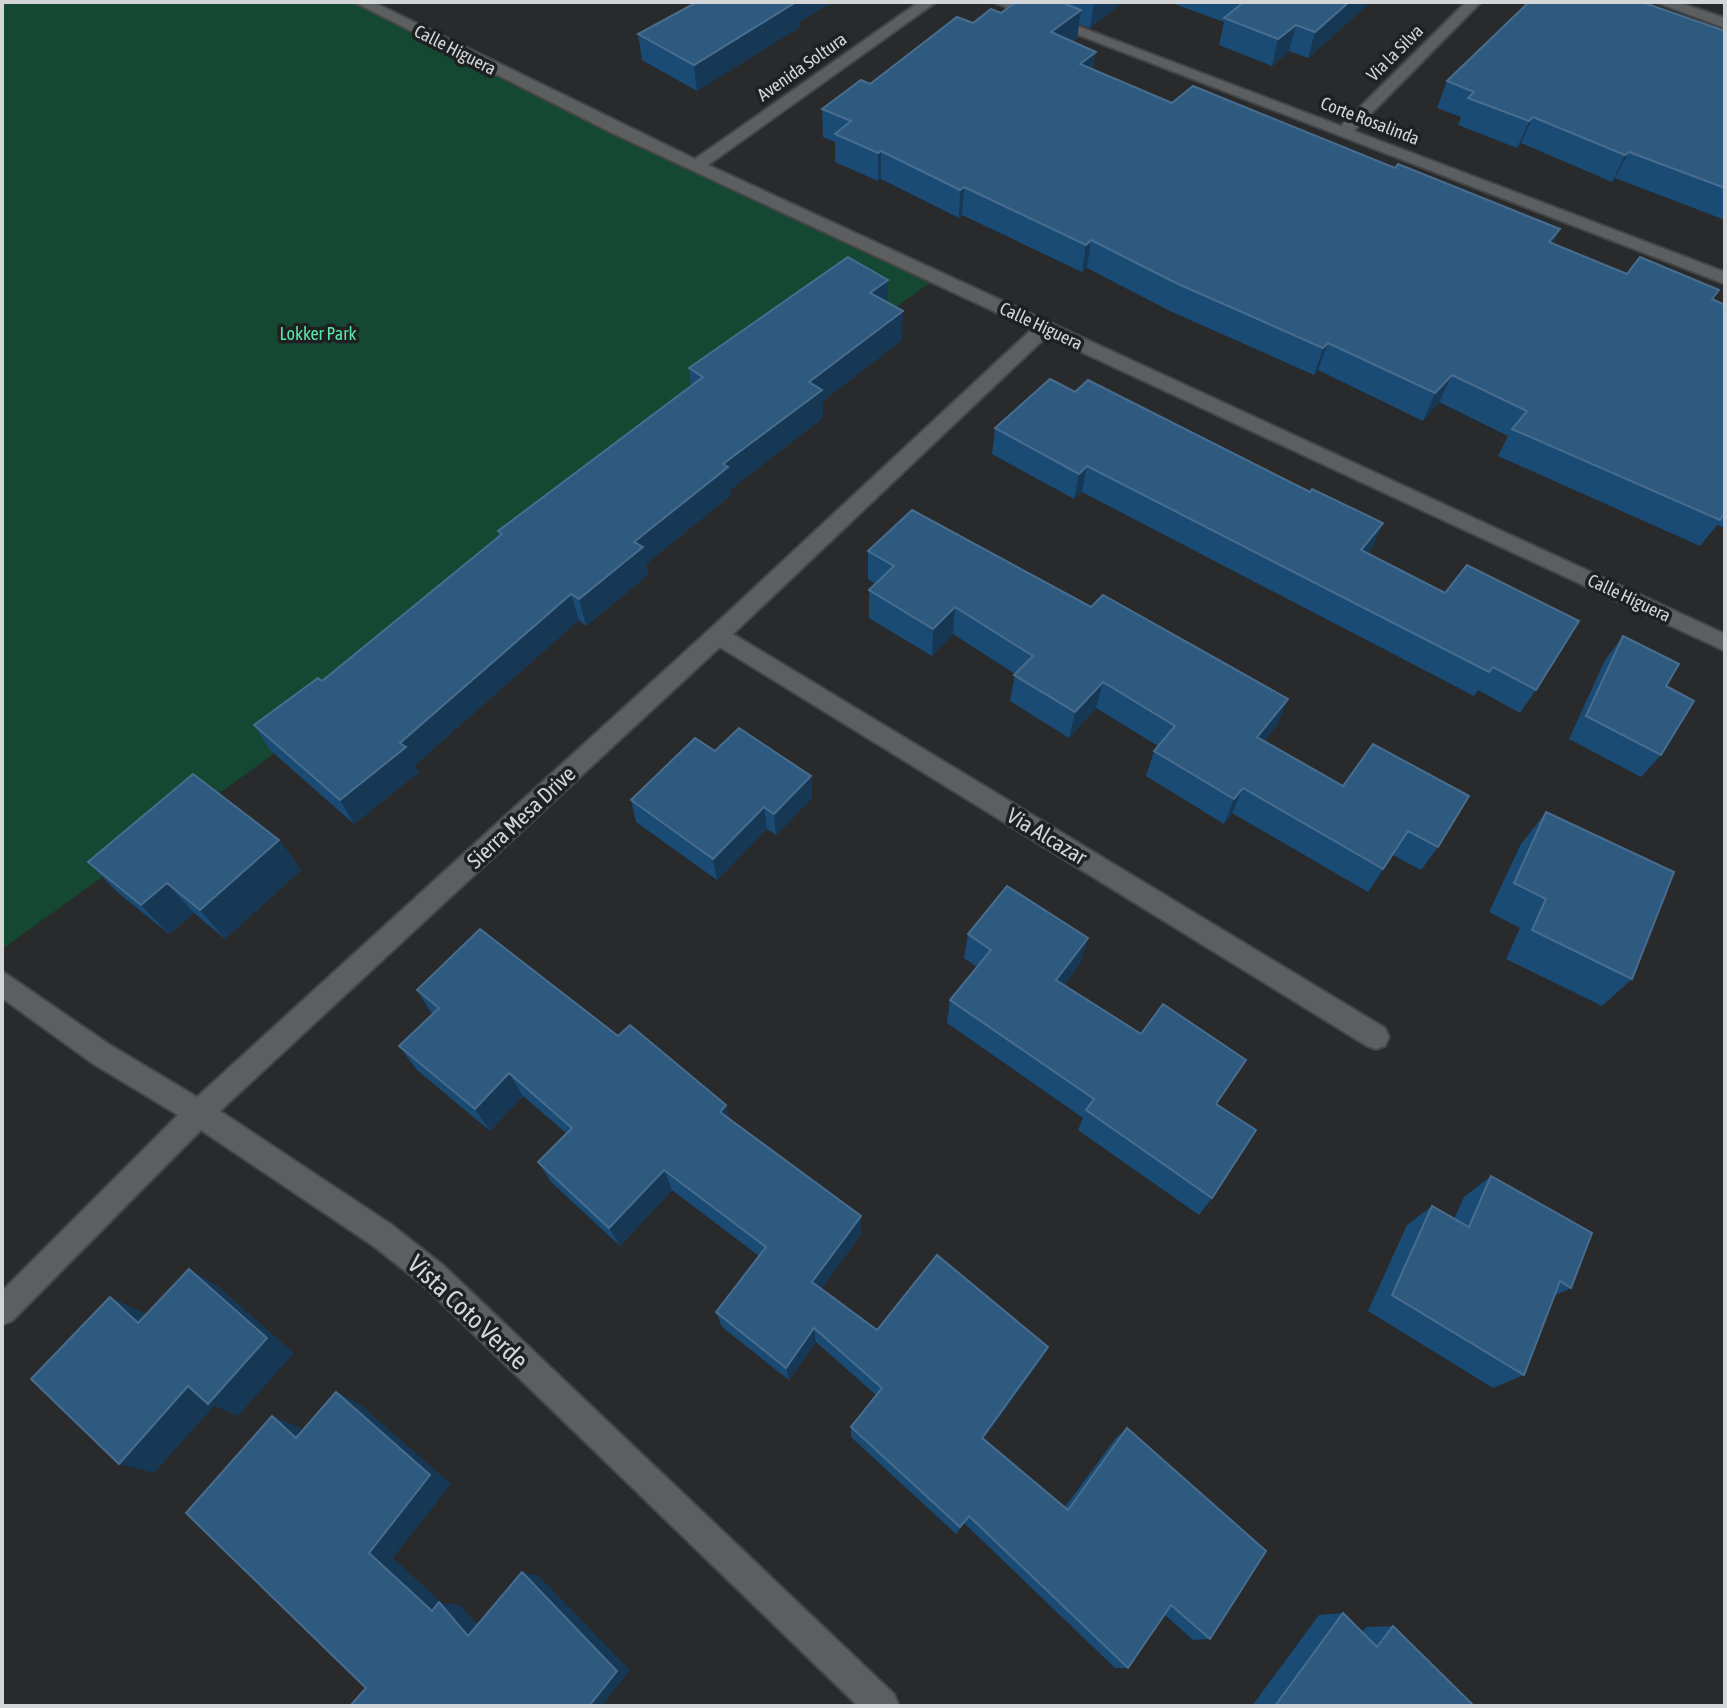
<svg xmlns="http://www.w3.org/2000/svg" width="1727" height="1708" font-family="'Asap Condensed',sans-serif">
	<rect width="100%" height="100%" fill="#282a2c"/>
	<path fill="#154833" d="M2,2H361L938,277L2,949Z"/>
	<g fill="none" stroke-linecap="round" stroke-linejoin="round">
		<g stroke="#444547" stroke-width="4">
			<g id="minor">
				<path d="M354,2H373L695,159L919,2H936L708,165L1725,634V651L1047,336L733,634L1385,1028L1389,1037L1385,1046L1376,1049L1367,1046L720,647L220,1111L392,1225L443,1265L894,1694L899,1706H858L423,1285L372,1245L201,1130L12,1321L2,1325V1291L178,1115L92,1063L2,998V971L110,1045L197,1097L710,629L1032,329L610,132Z"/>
				<path d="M993,2H1014L1341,126L1466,2H1481L1354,131L1725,272V284Z"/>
				<path d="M1655,2H1677L1725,18V28Z"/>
			</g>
		</g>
		<use href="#minor" fill="#5c5e60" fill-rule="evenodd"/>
	</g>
	<g fill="#1a4b75">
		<path d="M1016,2H1123L1090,28L1079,24L1077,38L1072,42L1094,70L1172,103L1552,244L1627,274L1713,299L1725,304V528L1717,525L1700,546L1498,456L1508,436L1439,402L1423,421L1318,370L1314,375L1170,311L1087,268L1082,272L962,215L959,218L881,179L878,181L835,162V142L823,137L822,109L870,84L973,23L1001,13Z"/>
		<path d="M1169,2H1371L1308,58L1289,51L1272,66L1219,45L1224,22Z"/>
		<path d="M1651,2L1649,4L1725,31V220L1615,178L1612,182L1521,143L1517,148L1458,125L1461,117L1437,108L1447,81Z"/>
		<path d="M799,22L800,27L697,91L642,60L638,34Z"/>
		<path d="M888,303L902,340L823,401V418L731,489V495L646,564L648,575L586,626L579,620L415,765L419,772L354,824L270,750L254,725L322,681L499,536L498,531L691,386L689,368Z"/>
		<path d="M1075,392L1383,523L1372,548L1368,553L1536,690L1520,713L1478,690L1474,696L1082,492L1074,499L992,454L995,428Z"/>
		<path d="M868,551L1091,607L1288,699L1277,725L1264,741L1438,847L1421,870L1393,855L1368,892L1232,813L1224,824L1146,776L1154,751L1158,746L1096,708L1069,738L1010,701L1015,674L953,634L932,656L869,618V590L875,584L868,579Z"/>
		<path d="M1623,636L1666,686L1661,755L1641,777L1569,739L1605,660Z"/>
		<path d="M715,751L811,776L812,798L776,835L767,829L717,880L636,822L631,800Z"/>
		<path d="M1546,812L1632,979L1602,1006L1506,959L1520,928L1489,912L1521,844Z"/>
		<path d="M279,840L301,870L225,939L194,913L169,934L117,892L88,862Z"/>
		<path d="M968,934L1081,962L1064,985L1217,1104L1212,1198L1199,1215L1078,1130L1083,1118L947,1023L950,1000L977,967L964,958Z"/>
		<path d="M417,990L618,1036L726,1105L729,1119L861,1234L821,1289L877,1330L1048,1347L1040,1361L984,1438L1065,1507L1115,1439L1127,1428L1210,1639L1193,1640L1165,1615L1128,1668H1115L964,1523L956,1534L851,1437V1427L876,1395L816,1342L789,1380L722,1327L716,1312L759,1256L672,1190L620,1246L551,1182L538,1162L566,1133L523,1096L490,1131L417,1070L399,1046L432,1014Z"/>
		<path d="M1491,1176L1571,1288L1554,1296L1524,1375L1493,1388L1368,1311L1407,1225L1432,1206L1454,1219L1464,1197Z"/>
		<path d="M1343,1613L1362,1633L1366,1627L1393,1626L1474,1706H1252L1319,1615Z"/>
	</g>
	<g fill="#173854">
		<path d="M795,2H834L799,22L800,27L697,91L694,65Z"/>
		<path d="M1094,2H1123L1090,28Z"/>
		<path d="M1349,2H1371L1308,58L1315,32Z"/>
		<path d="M1081,10L1077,38L1048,60L1051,32Z"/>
		<path d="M1296,25L1289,51L1272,66L1278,39Z"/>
		<path d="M1096,52L1092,80L1080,64Z"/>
		<path d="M1533,117L1521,143L1517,148L1529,121Z"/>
		<path d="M881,151V179L878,181V153Z"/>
		<path d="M1629,152L1615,178L1612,182L1625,155Z"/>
		<path d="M964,187L962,215L959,218L960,190Z"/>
		<path d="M1560,229L1546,257L1549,242Z"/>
		<path d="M1091,240L1087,268L1082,272L1086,245Z"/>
		<path d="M888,280V309L870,293Z"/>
		<path d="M903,311L902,340L823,401V418L731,489V495L646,564L648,575L586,626L579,599L634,542L723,464L809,382Z"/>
		<path d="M1328,343L1318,370L1314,375L1323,348Z"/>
		<path d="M1452,375L1439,402L1423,421L1435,393Z"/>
		<path d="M1087,466L1082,492L1074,499L1079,474Z"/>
		<path d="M1383,523L1372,548L1350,575L1361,550Z"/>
		<path d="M571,594L579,620L415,765L419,772L354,824L340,800L400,743Z"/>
		<path d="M955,607L953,634L932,656L933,629Z"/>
		<path d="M1103,682L1096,708L1069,738L1075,712Z"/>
		<path d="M1288,699L1277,725L1247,762L1257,737Z"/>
		<path d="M811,776L812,798L776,835L774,814Z"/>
		<path d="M1243,788L1232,813L1224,824L1234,799Z"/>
		<path d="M764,807L767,829L717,880L713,859Z"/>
		<path d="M279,840L301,870L225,939L200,910Z"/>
		<path d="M167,883L194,913L169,934L141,905Z"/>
		<path d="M1088,938L1081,962L1050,1003L1056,980Z"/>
		<path d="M509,1073L523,1096L490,1131L475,1109Z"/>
		<path d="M726,1105L731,1127L720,1112Z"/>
		<path d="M664,1170L672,1190L620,1246L609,1228Z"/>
		<path d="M861,1216V1234L814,1298L812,1282Z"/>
		<path d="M189,1269L219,1287L294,1353L238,1416L214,1406L154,1473L119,1464Z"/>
		<path d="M110,1297L144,1313L171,1338L138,1323Z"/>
		<path d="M814,1328L816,1342L789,1380L786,1368Z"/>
		<path d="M1048,1347L1040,1361L977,1447L982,1438Z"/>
		<path d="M336,1392L360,1404L451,1484L393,1558L442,1603L460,1605L488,1637L468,1636L432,1611L369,1553Z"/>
		<path d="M272,1416L299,1427L322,1449L296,1438Z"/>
		<path d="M522,1572L539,1576L630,1670L602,1706H589Z"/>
	</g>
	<g fill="#2e5a80" stroke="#486d8e" stroke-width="2">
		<path d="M697,2H796L694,65L638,34Z"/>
		<path d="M1016,2H1061L1081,10L1051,32L1096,52L1080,64L1172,103L1193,86L1395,168L1398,164L1560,229L1549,242L1627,274L1640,257L1719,290L1712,299L1725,305V512L1720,520L1512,429L1527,411L1452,375L1435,393L1328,343L1323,348L1176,283L1091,240L1086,245L964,187L960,190L881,151L878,153L835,134L851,121L822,109L861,80L870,84L957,17L973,23L991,9L1001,13Z"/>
		<path d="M1244,2H1349L1315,32L1296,25L1278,39L1224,18Z"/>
		<path d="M1529,2H1642L1725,31V188L1629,152L1625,155L1533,117L1529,121L1468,98L1474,92L1447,81Z"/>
		<path d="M848,257L888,280L870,293L903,311L809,382L822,390L723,464L728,467L634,542L643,547L579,599L571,594L400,743L406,747L340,800L254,725L318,678L322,681L502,534L498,531L703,377L689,368Z"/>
		<path d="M1050,379L1075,392L1088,380L1310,492L1312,489L1383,523L1361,550L1445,593L1467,565L1579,621L1536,690L1493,667L1489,672L1087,466L1079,474L995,428Z"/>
		<path d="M912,510L1091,607L1103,595L1288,699L1257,737L1343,786L1373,744L1469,796L1438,847L1408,831L1383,869L1243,788L1234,799L1154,751L1175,726L1103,682L1075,712L1014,675L1033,656L955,607L933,629L869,590L894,566L868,551Z"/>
		<path d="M1623,636L1679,664L1666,686L1694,701L1661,755L1586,716Z"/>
		<path d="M739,728L811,776L774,814L764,807L713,859L631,800L695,738L715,751Z"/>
		<path d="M193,774L279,840L200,910L167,883L141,905L88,862Z"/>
		<path d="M1546,812L1674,872L1632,979L1532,930L1546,899L1514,883Z"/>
		<path d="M1007,886L1088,938L1056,980L1141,1034L1163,1004L1246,1060L1216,1104L1256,1130L1212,1198L1086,1110L1094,1099L950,1000L991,950L968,934Z"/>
		<path d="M480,929L618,1036L630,1025L726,1105L720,1112L861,1216L812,1282L877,1330L937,1255L1048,1347L982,1438L1068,1510L1127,1428L1266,1551L1210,1639L1171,1605L1128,1668L969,1516L960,1527L851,1427L882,1388L814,1328L786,1368L716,1312L766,1247L664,1170L609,1228L538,1162L572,1128L509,1073L475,1109L399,1046L439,1008L417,990Z"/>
		<path d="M1491,1176L1592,1233L1571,1288L1560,1281L1524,1375L1392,1295L1432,1206L1469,1227Z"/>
		<path d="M189,1269L267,1338L208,1404L188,1386L119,1464L31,1379L110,1297L138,1323Z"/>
		<path d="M336,1392L430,1475L369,1553L432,1611L439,1602L468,1636L522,1572L617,1671L589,1706H350L366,1688L186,1513L272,1416L296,1438Z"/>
		<path d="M1343,1613L1377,1647L1393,1626L1474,1706H1275Z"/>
	</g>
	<g text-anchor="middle" stroke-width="7" stroke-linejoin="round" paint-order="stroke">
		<g font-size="18" fill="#d4d5d7" stroke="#1e2022">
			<text transform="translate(455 50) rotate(27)" y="6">Calle Higuera</text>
			<text transform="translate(1395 53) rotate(-45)" y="6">Via la Silva</text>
			<text transform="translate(802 67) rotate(-35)" y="6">Avenida Soltura</text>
			<text transform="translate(1370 121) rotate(21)" y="6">Corte Rosalinda</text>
			<text transform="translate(1041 326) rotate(25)" y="6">Calle Higuera</text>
			<text transform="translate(1629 598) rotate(25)" y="6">Calle Higuera</text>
		</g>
		<g font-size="18" fill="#5ce6ab" stroke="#1e2022">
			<text x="318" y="340">Lokker Park</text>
		</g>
		<g font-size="22" fill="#d4d5d7" stroke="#1e2022">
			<text transform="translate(521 817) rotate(-43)" y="8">Sierra Mesa Drive</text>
			<text transform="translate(1047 836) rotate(31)" y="8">Via Alcazar</text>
		</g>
		<g font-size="26" fill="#d4d5d7" stroke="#1e2022">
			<text transform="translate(468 1312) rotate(43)" y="9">Vista Coto Verde</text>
		</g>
	</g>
	<rect width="1727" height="1708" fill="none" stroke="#d4d5d7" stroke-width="8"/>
</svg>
